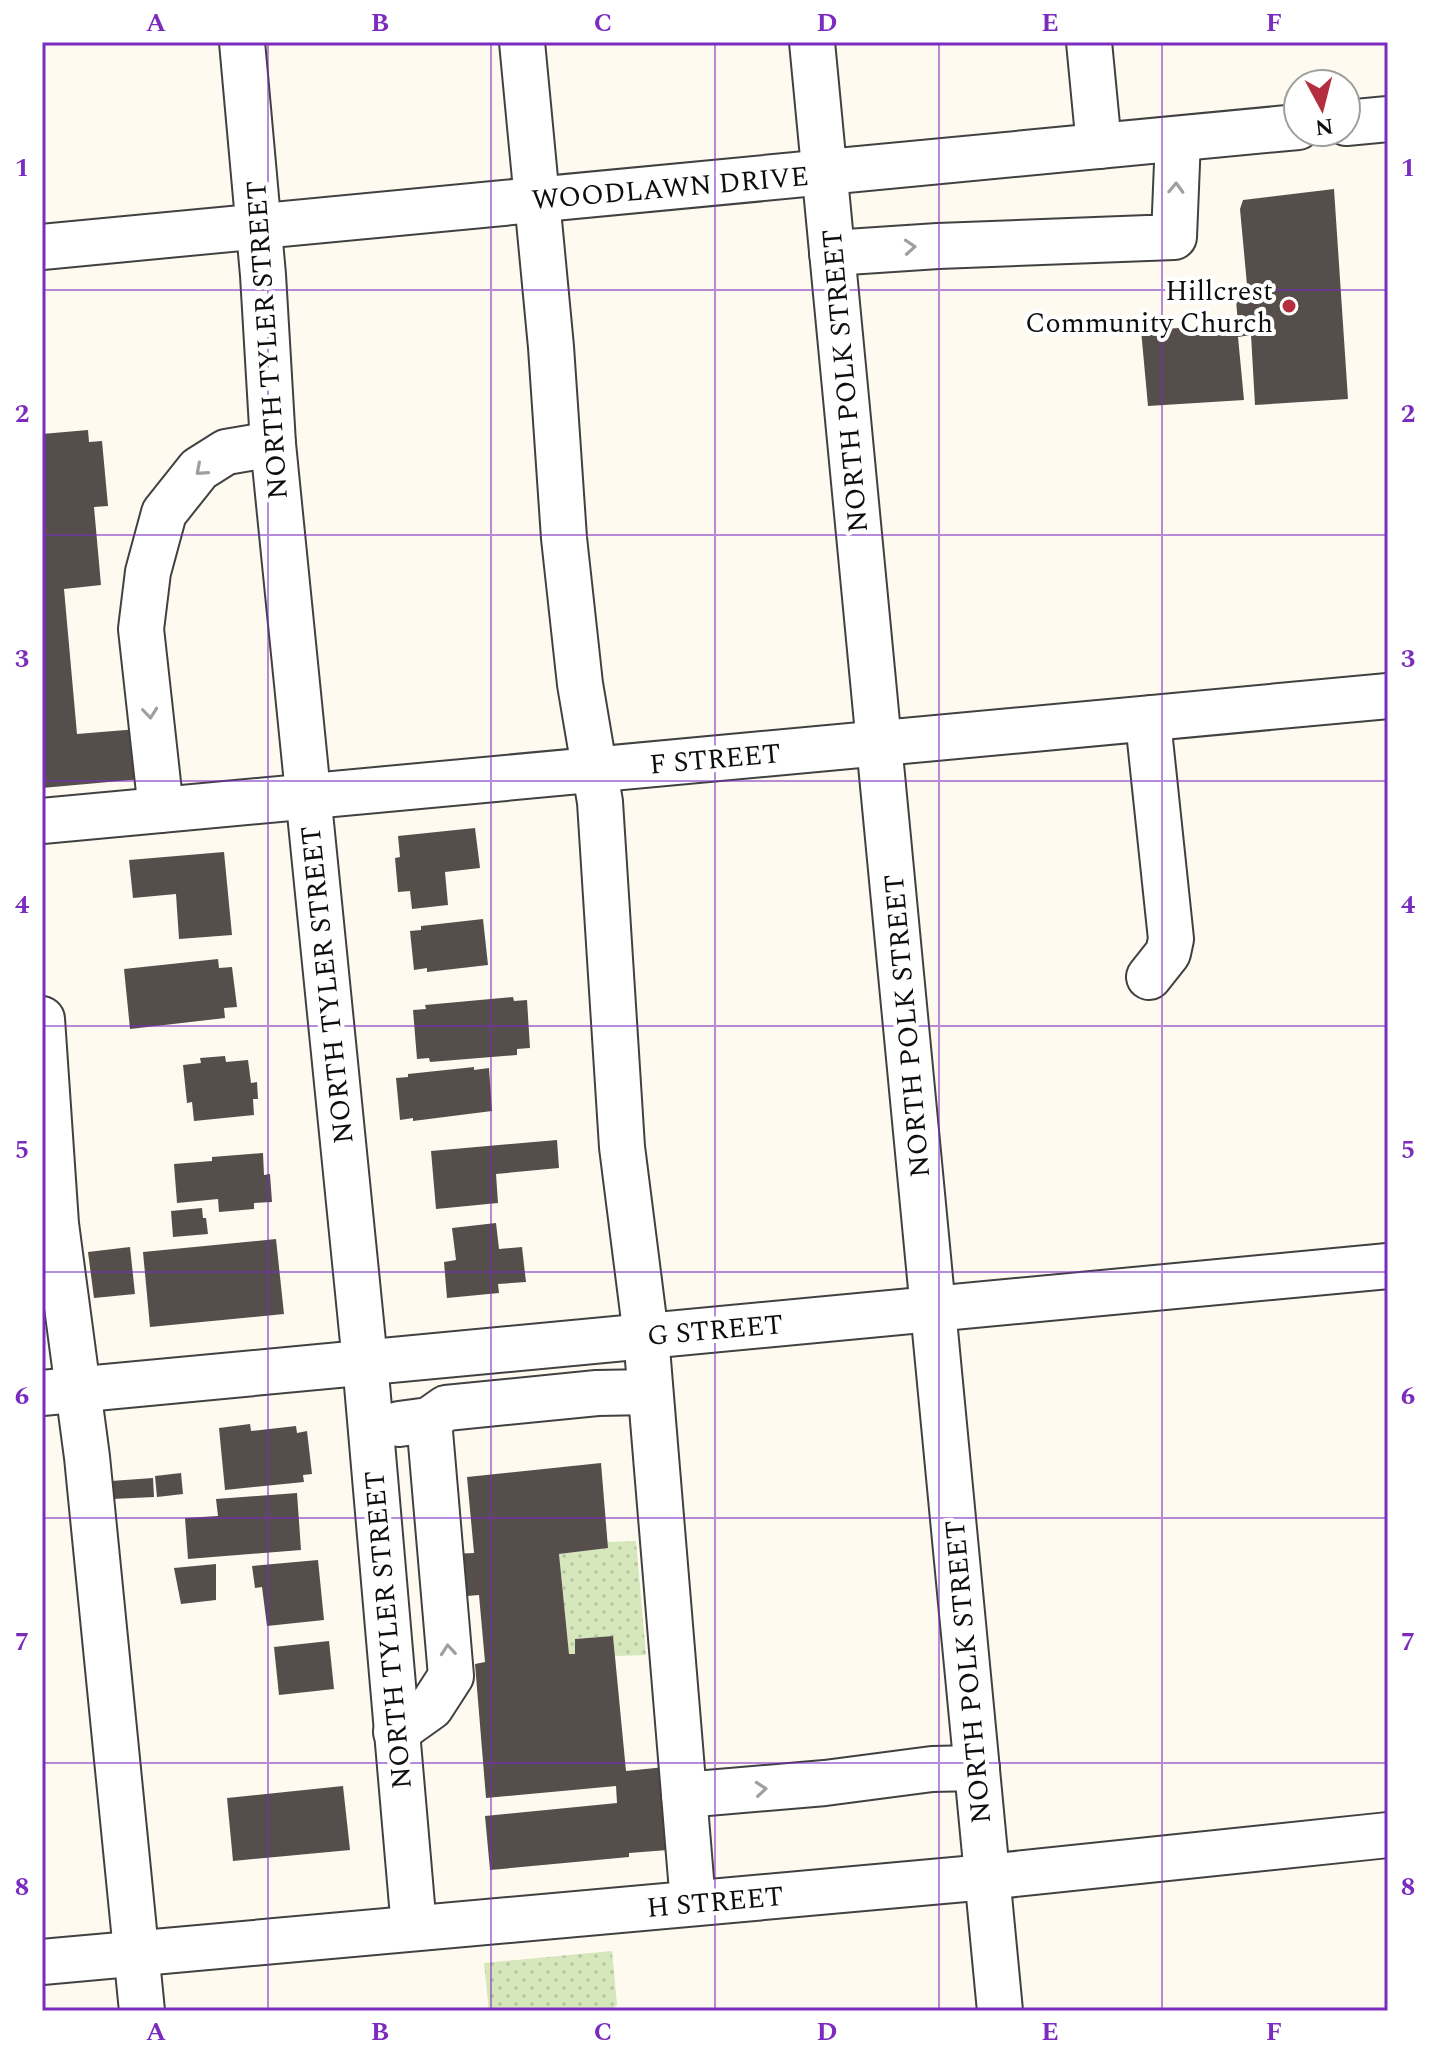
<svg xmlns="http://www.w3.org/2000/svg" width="1430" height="2053" font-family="Spectral,serif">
	<defs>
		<pattern id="park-dots" width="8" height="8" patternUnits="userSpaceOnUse" patternTransform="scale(2)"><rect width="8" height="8" fill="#d5e7bb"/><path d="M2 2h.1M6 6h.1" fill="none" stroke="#b6c5a0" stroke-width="1.8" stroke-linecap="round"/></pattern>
	</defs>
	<rect width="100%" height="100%" fill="#fefaf0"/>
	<g fill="url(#park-dots)">
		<path d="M636,1541L646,1655L615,1656L613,1636L575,1639V1654H569L559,1554L607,1548V1542Z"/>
		<path d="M612,1951L617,2005L611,2011H489L484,1963Z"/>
	</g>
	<g fill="#564e4b">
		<path d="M1334,189L1348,399L1255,405L1251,335L1238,337L1244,400L1148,406L1141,330L1238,325L1235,287L1247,285L1240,209L1243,200Z"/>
		<path d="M88,430L89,442L102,441L108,506L94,507L101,585L64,589L77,734L138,729L142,779L42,788V434Z"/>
		<path d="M475,828L480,868L445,872L448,905L412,909L410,891L398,892L395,858L400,857L398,836Z"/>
		<path d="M224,852L232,935L179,939L176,894L133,898L129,860Z"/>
		<path d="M483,919L488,965L427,972V968L414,970L410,931L421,930V926Z"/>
		<path d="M218,959L219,968L232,967L237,1007L224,1008L225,1018L130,1029L124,969Z"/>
		<path d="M513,997L514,1001L527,1000L530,1048L517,1049V1055L430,1062L429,1058L417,1059L413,1010L426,1009L425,1005Z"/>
		<path d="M225,1056L226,1062L248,1060L251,1083L257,1082L258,1099H253L254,1115L194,1121L192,1102L187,1103L183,1065L201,1063L200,1058Z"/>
		<path d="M474,1067V1070L489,1068L492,1111L413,1121V1118L400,1120L396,1078L408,1077V1074Z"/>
		<path d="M557,1140L559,1168L496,1174L498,1203L436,1209L431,1151Z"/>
		<path d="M263,1153L264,1175L270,1174L272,1202L254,1203V1209L219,1212L218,1199L177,1203L174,1164L212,1161V1157Z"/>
		<path d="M202,1208L203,1218H206L208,1234L173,1237L171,1211Z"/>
		<path d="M496,1223L499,1249L522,1247L526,1282L498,1284L499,1293L447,1298L444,1262L456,1260L452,1228Z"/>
		<path d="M276,1239L284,1314L150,1327L143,1252Z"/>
		<path d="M130,1247L135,1294L94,1298L88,1252Z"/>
		<path d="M250,1424L251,1431L296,1426L297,1433L307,1431L312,1474L303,1475L304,1482L225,1490L219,1428Z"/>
		<path d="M601,1463L608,1548L559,1554L569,1654H575V1639L613,1636L626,1771L665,1767L668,1850L629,1853V1857L490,1870L485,1816L617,1803L616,1786L486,1798L475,1664L485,1662L479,1595L455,1597L451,1554L474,1553L467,1477Z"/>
		<path d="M181,1473L183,1494L157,1497L155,1476Z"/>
		<path d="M153,1478L154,1497L112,1499L111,1481Z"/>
		<path d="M297,1493L301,1550L188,1559L185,1518L218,1516L216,1499Z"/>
		<path d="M318,1560L324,1620L267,1626L262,1587L255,1588L252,1566Z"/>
		<path d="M216,1564V1600L181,1604L174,1568Z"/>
		<path d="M329,1641L334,1689L279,1695L274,1647Z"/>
		<path d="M343,1786L350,1850L233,1861L227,1798Z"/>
	</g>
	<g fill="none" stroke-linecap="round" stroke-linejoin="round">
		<g stroke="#414141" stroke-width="48">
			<g id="minor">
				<path d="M242,42L263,275L273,444L365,1362L414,1928"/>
				<path d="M522,42L551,347L564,538L580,684L600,802L622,1147L646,1336L693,1903"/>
				<path d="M812,42L1000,2011"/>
				<path d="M1089,42L1099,146"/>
				<path d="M1346,123L1388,119"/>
				<path d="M42,247L1298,127"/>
				<path d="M832,253L938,246L1174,237L1178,139"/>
				<path d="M161,810L141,629L148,572L164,513L199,469L226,452L273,444"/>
				<path d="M42,821L1388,696"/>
				<path d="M1149,977L1168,953L1171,939L1150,740L1152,718"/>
				<path d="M42,1019L56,1224L87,1457L142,2011"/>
				<path d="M42,1393L1388,1266"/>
				<path d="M399,1424L429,1420L446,1408L597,1393L650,1392"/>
				<path d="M396,1732L431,1707L451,1676L429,1420"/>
				<path d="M684,1795L825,1783L932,1769L977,1768"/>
				<path d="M42,1962L987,1877L1388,1835"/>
			</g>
		</g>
		<use href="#minor" stroke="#fff" stroke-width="44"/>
	</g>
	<defs><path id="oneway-chevron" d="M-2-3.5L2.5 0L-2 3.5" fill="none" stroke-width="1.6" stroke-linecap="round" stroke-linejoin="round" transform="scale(2)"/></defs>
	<g stroke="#9f9f9f">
		<use href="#oneway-chevron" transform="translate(1176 188) rotate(-88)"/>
		<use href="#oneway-chevron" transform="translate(910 247) rotate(-4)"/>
		<use href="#oneway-chevron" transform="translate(201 470) rotate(139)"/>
		<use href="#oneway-chevron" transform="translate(150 713) rotate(84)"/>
		<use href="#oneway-chevron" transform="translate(448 1650) rotate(-95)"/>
		<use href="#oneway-chevron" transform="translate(761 1789) rotate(-5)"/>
	</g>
	<path fill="none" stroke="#7b2cbf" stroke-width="2" stroke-opacity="0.55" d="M268,42V2011M491,42V2011M715,42V2011M939,42V2011M1162,42V2011M42,290H1388M42,535H1388M42,781H1388M42,1026H1388M42,1272H1388M42,1518H1388M42,1763H1388"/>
	<circle fill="#b52e3f" stroke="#fff" stroke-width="3" cx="1289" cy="306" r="8"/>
	<g text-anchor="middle" stroke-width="8" stroke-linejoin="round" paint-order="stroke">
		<g font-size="28" fill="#0e0e0e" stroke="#fff">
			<text transform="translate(670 187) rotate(-5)" y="10">WOODLAWN DRIVE</text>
			<text transform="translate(266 340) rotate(-94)" y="10">NORTH TYLER STREET</text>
			<text transform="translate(844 381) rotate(-95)" y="10">NORTH POLK STREET</text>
			<text transform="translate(715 758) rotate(-5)" y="10">F STREET</text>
			<text transform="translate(326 985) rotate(-96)" y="10">NORTH TYLER STREET</text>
			<text transform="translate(906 1026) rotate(-95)" y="10">NORTH POLK STREET</text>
			<text transform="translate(715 1329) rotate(-5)" y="10">G STREET</text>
			<text transform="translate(387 1630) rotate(-95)" y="10">NORTH TYLER STREET</text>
			<text transform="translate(967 1672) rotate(-95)" y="10">NORTH POLK STREET</text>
			<text transform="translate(715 1901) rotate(-5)" y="10">H STREET</text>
		</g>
		<g font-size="28" fill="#0e0e0e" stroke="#fff" text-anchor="end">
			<text x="1273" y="300">Hillcrest<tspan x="1273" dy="32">Community Church</tspan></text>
		</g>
	</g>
	<rect width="1430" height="2053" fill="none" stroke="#ffffff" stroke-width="88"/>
	<g transform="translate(1322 108) rotate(173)"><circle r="38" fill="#ffffff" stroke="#9f9f9f" stroke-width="2"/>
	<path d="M0-6L14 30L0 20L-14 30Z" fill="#b52e3f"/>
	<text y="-12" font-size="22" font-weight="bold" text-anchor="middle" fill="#0e0e0e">N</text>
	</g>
	<rect x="44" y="44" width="1342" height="1965" fill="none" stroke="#7b2cbf" stroke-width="3"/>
	<g font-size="26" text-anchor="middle" font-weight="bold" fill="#7b2cbf">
		<text x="156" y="31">A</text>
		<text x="380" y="31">B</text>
		<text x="603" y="31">C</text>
		<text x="827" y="31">D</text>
		<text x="1050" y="31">E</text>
		<text x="1274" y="31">F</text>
		<text x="22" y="176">1</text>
		<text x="1408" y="176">1</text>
		<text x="22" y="422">2</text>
		<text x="1408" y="422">2</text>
		<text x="22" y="667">3</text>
		<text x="1408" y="667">3</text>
		<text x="22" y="913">4</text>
		<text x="1408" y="913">4</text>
		<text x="22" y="1158">5</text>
		<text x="1408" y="1158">5</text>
		<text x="22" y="1404">6</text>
		<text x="1408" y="1404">6</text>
		<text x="22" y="1650">7</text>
		<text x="1408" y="1650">7</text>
		<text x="22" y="1895">8</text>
		<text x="1408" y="1895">8</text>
		<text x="156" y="2040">A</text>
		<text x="380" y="2040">B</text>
		<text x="603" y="2040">C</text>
		<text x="827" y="2040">D</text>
		<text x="1050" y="2040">E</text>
		<text x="1274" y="2040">F</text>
	</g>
</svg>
